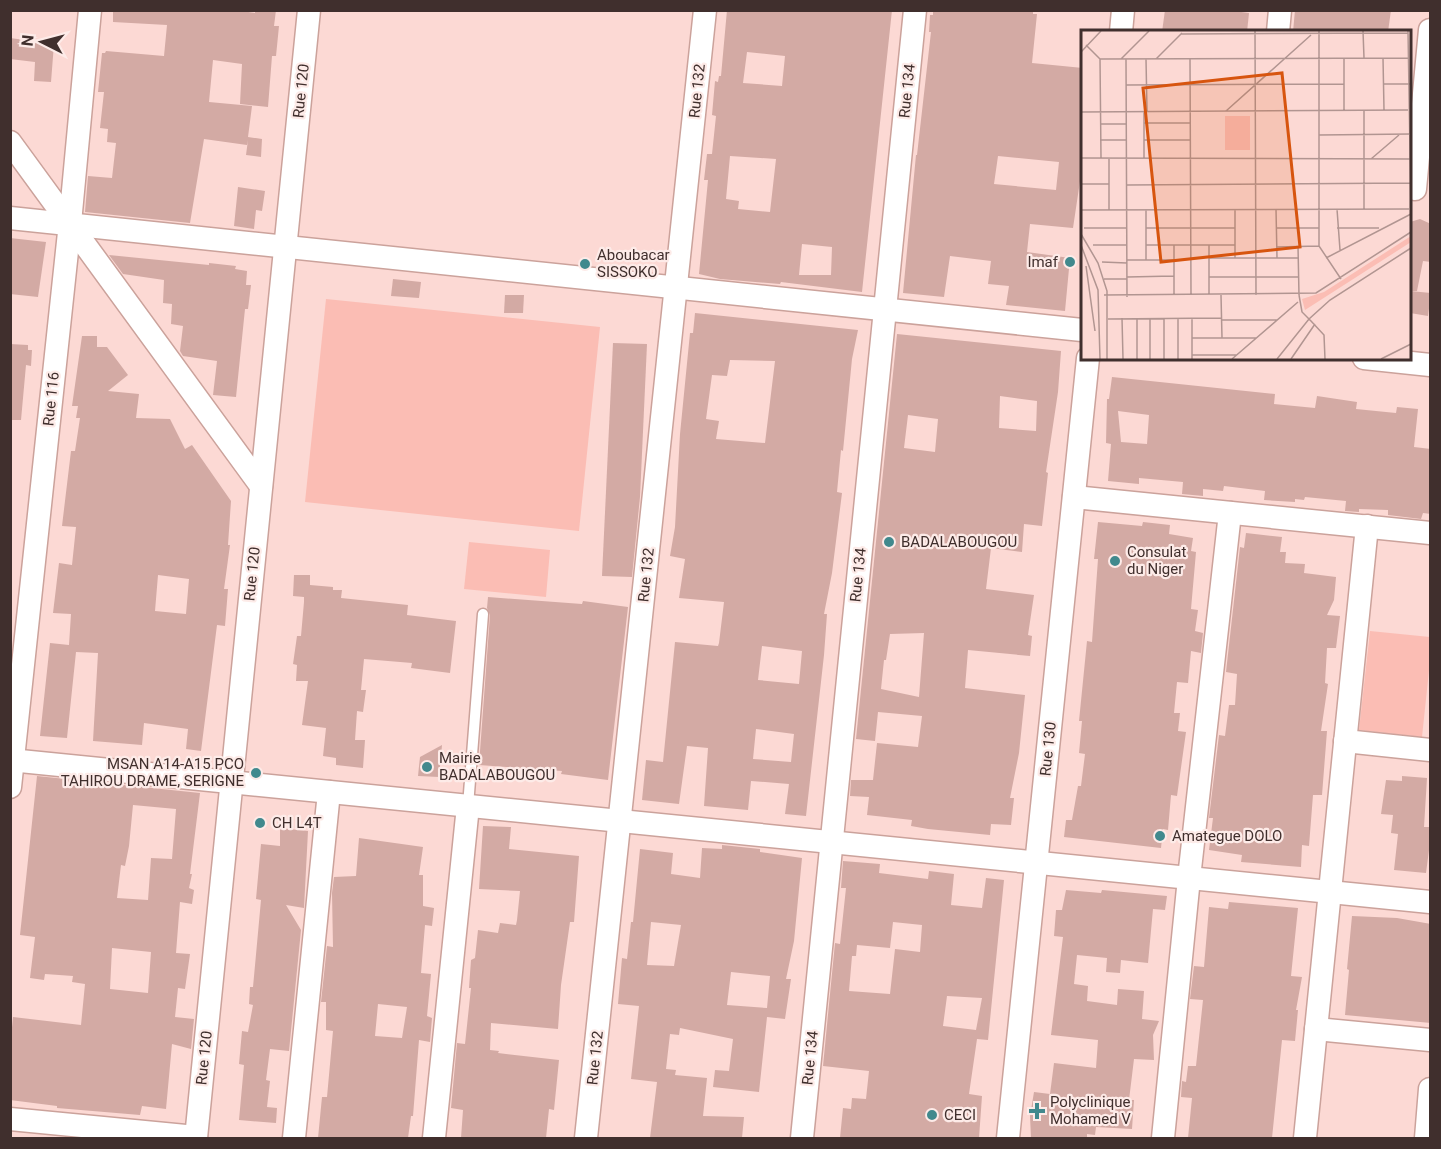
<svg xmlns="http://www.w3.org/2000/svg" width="1441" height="1149" font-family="Roboto,sans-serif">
	<rect width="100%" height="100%" fill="#fcd9d4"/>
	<g fill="#fbbdb4">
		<path d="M326,299L600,327L579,531L305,502Z"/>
		<path d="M469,542L550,550L546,597L464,589Z"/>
		<path d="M1370,631L1430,637V661L1422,737L1359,730Z"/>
	</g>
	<g fill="#d3aaa4" fill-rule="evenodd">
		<path d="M113,10H235L255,13V10H276L274,26H279L276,56H272L268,107L240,104L242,64L213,60L209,102L252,106L248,137L262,139L261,157L246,155L248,140L247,145L204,139L190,223L85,212L88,176L112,178L116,143L107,142L108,129L100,128L104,92H98L102,53H105L106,51L164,56L167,25L113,22Z"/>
		<path d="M727,10H892L862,292L781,282L780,284L720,279L699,274L708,180H704L707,154H712L716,116L712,115L715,81L718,82L719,76H721ZM747,52L785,56L782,86L743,83ZM730,156L776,159L770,212L738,209L739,201L726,199ZM802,244L832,247L831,275H799Z"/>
		<path d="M933,10L976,12V10H1033V14H1037L1032,63L1083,68V161L1073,228L1030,224L1027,252L1070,258L1065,311L1006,305L1009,286L988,284L991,261L950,256L944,297L903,293L916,155H917L931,32H929L930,15H933ZM998,156L1059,162L1056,190L994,184Z"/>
		<path d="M1165,10H1226L1249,13L1247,32H1162Z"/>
		<path d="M1295,10H1391L1388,32H1293Z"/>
		<path d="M10,38L54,44L51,82L34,81L35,62L10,59Z"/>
		<path d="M238,187L265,191L262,211L256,210L254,229L234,226Z"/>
		<path d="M1420,219L1431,224V262L1423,261L1417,291H1410V222Z"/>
		<path d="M10,238L46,242L38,297L10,294Z"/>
		<path d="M109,255L209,265V263L236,266L235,269L247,271L246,285H251L248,309H245L236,397L213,395L217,361L183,356L180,351L183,326L171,324L172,304L163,303L164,280L123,274Z"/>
		<path d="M393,279L421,282L419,298L391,296Z"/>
		<path d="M1410,291L1431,293L1428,316L1410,313Z"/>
		<path d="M505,295H524L523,313H504Z"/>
		<path d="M695,313L858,330L852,359L843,451L841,450L837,492L842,493L832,573L824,614H827L824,655L806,816L785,814L789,784L751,781L748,810L704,806L708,748L687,746L679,804L642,800L646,760L663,762L675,642L718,646L719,643L724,602L679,598L685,559L670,556L675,527L680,434L690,333H693ZM730,360L775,361L765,443L716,439L719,421L706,419L712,375L727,376ZM762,646L802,651L799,684L758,680ZM756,729L794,734L791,762L753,759Z"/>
		<path d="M897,334L1061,351L1058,392L1046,472L1048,473L1042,526L1024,524L1022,552L991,548L986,589L1034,595L1028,635L1032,636L1030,656L968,650L965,688L1025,695L1019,753L1010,798H1014L1011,825L991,824L990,835L928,829L911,826L912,820L867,815L869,797L850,796L851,780H873L877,743L918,747L922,716L878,712L875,741L856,739ZM1000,396L1037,401L1036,431L999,428ZM908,415L938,419L935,452L904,448ZM924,633L919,697L881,689L884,660H886L890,634Z"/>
		<path d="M82,336H97V347H107L128,375L108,391L139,394L136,418L170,419L185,449L192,445L231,501L228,545H230L224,589H228L225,626L217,625L201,751L186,749L188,729L144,723L142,745L93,741L98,653L76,652L67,738L40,736L50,643L69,645L71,614L53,613L59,563L72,565L76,527L62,526L71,451H75L80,418H76L78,406H72ZM158,575L189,579L186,614L155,611Z"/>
		<path d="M613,343L647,344L640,497L632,577L602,576Z"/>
		<path d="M10,344L28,345V350H32L31,366L26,365L21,420H10Z"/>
		<path d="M1112,377L1275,394L1274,404L1315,408L1317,396L1357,402L1356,409L1396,413L1397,407L1418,409L1414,447L1431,449V514L1423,513L1421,519L1388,515V510L1359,509V512L1345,511L1346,501L1305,497L1304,500L1295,499V502L1264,500L1265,491L1224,486L1223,491L1203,489V496L1182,494L1183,482L1139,478V484L1108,481L1111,444L1106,443L1107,399H1109ZM1118,411L1149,415L1147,444L1121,442Z"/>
		<path d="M1098,522L1142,526L1143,522L1170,525L1169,534L1193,538L1191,551L1196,552L1191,609L1198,610L1195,631L1203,633L1201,653L1191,651L1188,683L1177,682L1174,713H1180L1178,731L1186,732L1177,796L1171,795L1168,830L1163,829L1161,848L1064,837L1066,820H1072L1078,786H1081L1085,754L1079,753L1082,721H1079L1087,641L1092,642L1098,559H1094Z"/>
		<path d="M1246,533L1282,537L1280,552H1286L1285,563L1305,564L1304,573L1336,577L1334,600L1327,615L1340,616L1336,648H1327L1325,683L1328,684L1321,731H1327L1322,795H1313L1309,846L1302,845L1301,867L1241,862L1242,855L1209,850L1213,818H1209L1219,735L1225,736L1229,705H1235L1237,674L1226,672L1240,547L1244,548Z"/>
		<path d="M294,575H310V585L333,587V590H342L341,598L408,605L407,615L456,621L450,673L411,668L412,663L364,659L361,690H366L363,712L357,711L355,740H365L363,768L336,765V758L323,756L326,728L302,725L308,681H296L297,665L293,664L297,636H301L304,602V597L293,596Z"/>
		<path d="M488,597L582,604L583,601L628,607L608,780L561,774L562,771L479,765L490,615L487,608Z"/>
		<path d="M442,745L439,777L418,776L420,757Z"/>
		<path d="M37,776L200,793L190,874H192L189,888L194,890L192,904L180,902L176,953L190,954L185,989L178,988L175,1017L194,1019L191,1049L172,1044L166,1109L142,1106L140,1115L57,1108V1106L10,1100V1048L13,1017L81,1025L85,984L72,982L73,976L45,974L44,980L30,978L35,937L20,935ZM133,805L176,809L172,859L151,858L148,900L117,898L121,865L125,866L129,846ZM112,948L151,952L148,993L110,989Z"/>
		<path d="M1402,776L1427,778L1424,827H1431V835L1426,873L1394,870L1398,834L1391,833L1393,815L1381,814L1386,780L1402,781Z"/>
		<path d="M483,826L511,827L509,849L579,856L574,922H570L561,985L558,1029L491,1023L490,1050L499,1051L498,1053L559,1060L554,1110L549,1109L546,1138H461L463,1110L451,1108L457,1043L465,1044L471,988H469L471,960L475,958L478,930L498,933L500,923L516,925L517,920L520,891L479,889Z"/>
		<path d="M280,828L308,831L304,908L286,905L301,930L289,1051L270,1049L266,1080L270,1081L267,1107L277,1108L276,1123L239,1120L244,1065L239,1064L242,1031L248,1032L253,1005L249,1004L250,987H253L261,900L256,899L261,844L280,846Z"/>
		<path d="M359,838L423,847L419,875H423V906L434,908L432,926L425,925L421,973L431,974L427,1016L432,1018L430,1042L419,1040L413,1116H411L408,1138H318L322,1097H327L333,1031L326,1030V1002H321L327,946L333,947L332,893L334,877L356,876ZM378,1004L407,1007L402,1038L375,1036Z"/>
		<path d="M722,845L760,849V852L802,858L794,941L786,979H791L785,1019L767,1017L759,1092L713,1087L715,1070L729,1071L733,1039L680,1028L679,1035L670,1034L666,1069L676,1070L675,1075L707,1078L703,1116L744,1117L742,1138H650L657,1082L631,1079L639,1006L618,1004L622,958L627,959L631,922H633L640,849L673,853L671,874L700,878L702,848L722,849ZM651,922L681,925L674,966L647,965ZM731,972L770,976L767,1008L727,1005Z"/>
		<path d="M843,861L880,864L879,873L928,879L929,871L954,874L951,905L982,908L986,878L1004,880L988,1040L977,1039L969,1094L982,1096L979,1138H840L843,1108L851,1109L852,1098L866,1099L869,1071L823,1066L835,943L840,944L846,888H841ZM893,922L922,925L920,952L895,949L890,994L849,991L852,956H856L857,945L890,948ZM947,996L982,998L976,1030L943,1026Z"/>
		<path d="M1066,890L1101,893L1102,890L1167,896L1165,910L1153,909L1148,963L1121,960L1120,973L1106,972L1107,958L1077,955L1074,984L1088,986L1087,1001L1117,1005L1118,989L1144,991L1142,1019L1159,1021L1153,1035L1154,1060L1134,1059L1129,1100H1134L1132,1129L1096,1127L1095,1135L1087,1134V1138H1031L1030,1116L1034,1092L1050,1094L1054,1063L1096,1068L1098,1040L1051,1035L1063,937L1054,936L1056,910H1062Z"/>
		<path d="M1229,902L1298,908L1291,976L1302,977L1296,1010H1298L1295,1041L1282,1040L1272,1138H1188L1192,1098L1181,1097L1182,1081L1186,1082L1188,1066H1196L1203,1000L1190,999L1194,966L1204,967L1209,907L1228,909Z"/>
		<path d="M1352,916L1397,918L1431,924V1023L1345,1015L1349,970L1347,969Z"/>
	</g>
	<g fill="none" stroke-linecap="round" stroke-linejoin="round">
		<g stroke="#cba29b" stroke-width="13">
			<path id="service" d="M468,806L483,614"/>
		</g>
		<g stroke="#cba29b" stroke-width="25">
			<g id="minor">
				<path d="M1121,32L1123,10"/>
				<path d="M1278,32L1280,10"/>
				<path d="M10,142L261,486"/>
				<path d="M1415,189L1430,30"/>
				<path d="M10,218L1082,330"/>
				<path d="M1364,358L1430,365"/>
				<path d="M1074,497L1430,533"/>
				<path d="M1345,741L1430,750"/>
				<path d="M10,760L1430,902"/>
				<path d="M10,787L70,223L90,10"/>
				<path d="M1316,1029L1430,1040"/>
				<path d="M10,1119L196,1137"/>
				<path d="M196,1138L309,10"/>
				<path d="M294,1138L329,792"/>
				<path d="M434,1138L468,806"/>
				<path d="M586,1138L705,10"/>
				<path d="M802,1138L915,10"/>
				<path d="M1008,1138L1088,358"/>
				<path d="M1163,1138L1189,878L1230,513"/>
				<path d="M1305,1138L1367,526"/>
				<path d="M1426,1138L1430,1089"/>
			</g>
		</g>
		<use href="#service" stroke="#fff" stroke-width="10"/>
		<use href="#minor" stroke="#fff" stroke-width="22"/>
	</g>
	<g fill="#41898d" stroke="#fdebe8" stroke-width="2">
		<circle cx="1070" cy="262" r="6"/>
		<circle cx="585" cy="264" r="6"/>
		<circle cx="889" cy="542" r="6"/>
		<circle cx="1115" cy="561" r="6"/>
		<circle cx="427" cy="767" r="6"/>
		<circle cx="256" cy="773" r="6"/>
		<circle cx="260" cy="823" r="6"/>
		<circle cx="1160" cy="836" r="6"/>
		<path d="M1034 1102h6v6h6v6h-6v6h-6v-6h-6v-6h6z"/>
		<circle cx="932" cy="1115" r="6"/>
	</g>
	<g text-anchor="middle" stroke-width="4.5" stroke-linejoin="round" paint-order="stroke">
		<g font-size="15" fill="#402f2d" stroke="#fdebe8">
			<text transform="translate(301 91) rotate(-84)" y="5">Rue 120</text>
			<text transform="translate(697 91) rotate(-84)" y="5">Rue 132</text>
			<text transform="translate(907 91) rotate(-84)" y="5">Rue 134</text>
			<text transform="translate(51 399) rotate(-84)" y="5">Rue 116</text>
			<text transform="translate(252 574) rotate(-84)" y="5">Rue 120</text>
			<text transform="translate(646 575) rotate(-84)" y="5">Rue 132</text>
			<text transform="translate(858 575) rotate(-84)" y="5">Rue 134</text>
			<text transform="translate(1048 749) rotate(-84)" y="5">Rue 130</text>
			<text transform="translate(204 1058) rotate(-84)" y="5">Rue 120</text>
			<text transform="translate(595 1058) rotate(-84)" y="5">Rue 132</text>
			<text transform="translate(810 1058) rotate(-84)" y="5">Rue 134</text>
		</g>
		<g font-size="15" fill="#402f2d" stroke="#fdebe8" text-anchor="start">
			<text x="597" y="260">Aboubacar<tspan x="597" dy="17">SISSOKO</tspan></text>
			<text x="1058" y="267" text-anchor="end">Imaf</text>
			<text x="901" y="547">BADALABOUGOU</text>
			<text x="1127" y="557">Consulat<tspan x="1127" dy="17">du Niger</tspan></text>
			<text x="439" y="763">Mairie<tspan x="439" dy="17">BADALABOUGOU</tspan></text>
			<text x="244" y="769" text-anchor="end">MSAN A14-A15 PCO<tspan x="244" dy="17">TAHIROU DRAME, SERIGNE</tspan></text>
			<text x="272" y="828">CH L4T</text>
			<text x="1172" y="841">Amategue DOLO</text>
			<text x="1050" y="1107">Polyclinique<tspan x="1050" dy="17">Mohamed V</tspan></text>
			<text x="944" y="1120">CECI</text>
		</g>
	</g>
	<g transform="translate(1081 30)">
		<rect width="330" height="330" fill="#fcd9d4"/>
		<path d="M144,86H169V120H144ZM330,206V212L224,280L221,269L243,262Z" fill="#fbbdb4"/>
		<path fill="none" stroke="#b19591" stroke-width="1.5" d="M174,1L175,265M238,1V216L260,249M282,1L283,28M327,1L330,183M100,4L327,3M5,15L19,29M0,22L20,1M263,28V80M302,28L303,80M19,29L328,28M19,29L20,128M40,29L68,1M45,29L46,267M65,29L66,81M75,29L101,3M109,29L110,265M303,54H330M45,55L263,54M283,80V179M63,81V128M145,81L230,5M0,82L327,80M63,93H109M19,94H45M238,105L330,104M19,110H46M63,110H109M0,128L330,129M28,128V180M290,129L318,105M0,154H28M46,155L330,153M154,179V228M195,179L196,228M256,179L259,220M0,180L328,179M65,180V230M3,198H46M65,198H154M196,198H238M256,198H298M0,204L17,233L26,261V329M0,215L17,260L19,329M12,215H46M65,215H154M93,215V265M217,216L218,265M196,217L238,216M128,228H217M245,228L330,184M46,230H93M21,232L46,233M5,236L14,301M46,247L93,246M128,247H218M23,249H46M23,265L235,263L330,202M128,265V215M140,265L141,308M218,265L221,282L230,291M41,288L42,329M56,288V329M69,288V329M83,288V329M97,288V329M111,288V329M27,289L140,288M140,290H196M230,291L243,305L244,329M111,308H175M111,325H156M151,329L217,272M196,329L228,289L249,270L330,218M210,329L234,294M300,329L330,314"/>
		<path fill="#d7550f" fill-opacity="0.15" stroke="#d7550f" stroke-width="3" d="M201,43L219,217L80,232L62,58Z"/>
		<rect width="330" height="330" fill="none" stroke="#402f2d" stroke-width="3"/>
	</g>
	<rect width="1441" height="1149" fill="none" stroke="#402f2d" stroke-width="24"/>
	<g transform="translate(42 42) rotate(276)" stroke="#fdebe8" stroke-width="4.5" paint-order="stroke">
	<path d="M0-4.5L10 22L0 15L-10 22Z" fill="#402f2d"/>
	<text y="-9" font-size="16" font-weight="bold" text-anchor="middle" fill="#402f2d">N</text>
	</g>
</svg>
